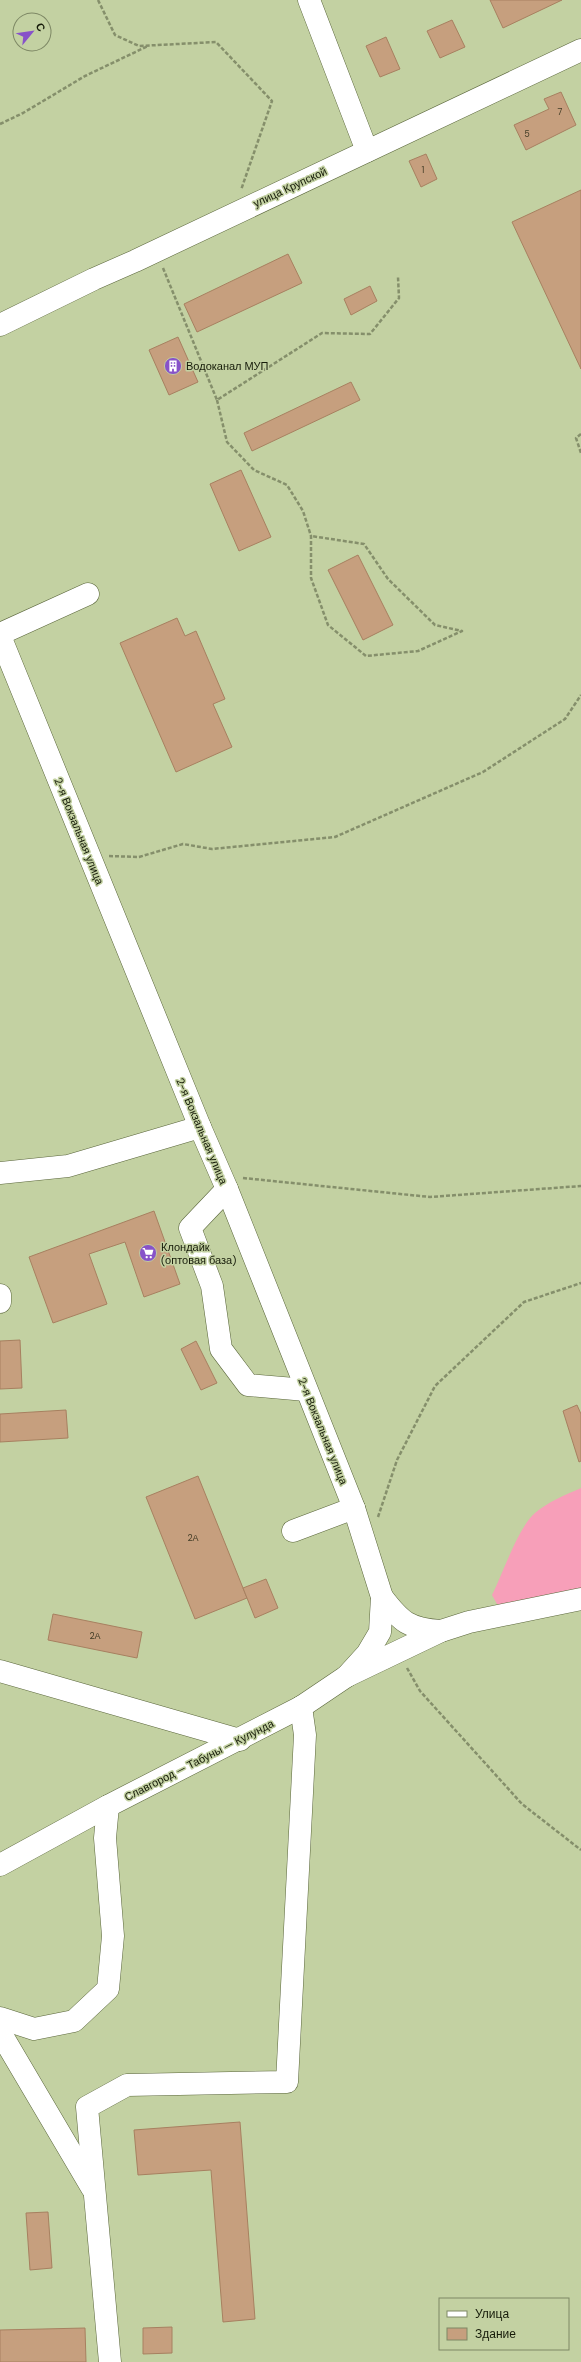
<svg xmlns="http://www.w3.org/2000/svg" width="581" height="2362" font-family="'DM Sans',sans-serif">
	<rect width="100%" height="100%" fill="#c3d1a2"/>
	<path fill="#f79fb9" d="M581,1488V1591L502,1608L497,1604L492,1595C502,1575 519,1526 535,1513C548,1502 565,1495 581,1488Z"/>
	<g fill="#c69f7e" stroke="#a78060">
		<path d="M490,0H562L503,28Z"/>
		<path d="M452,20L465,47L440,58L427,31Z"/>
		<path d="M386,37L400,69L380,77L366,46Z"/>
		<path d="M561,92L576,125L526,150L514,125L549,109L544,99Z"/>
		<path d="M426,154L437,179L421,187L409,161Z"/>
		<path d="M581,190V369L512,222Z"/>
		<path d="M288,254L302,283L197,332L184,304Z"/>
		<path d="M370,286L377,301L351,315L344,299Z"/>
		<path d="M178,337L198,382L169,395L149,350Z"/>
		<path d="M351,382L360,400L252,451L244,433Z"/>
		<path d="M241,470L271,537L239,551L210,484Z"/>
		<path d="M358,555L393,625L363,640L328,570Z"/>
		<path d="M177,618L185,636L196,631L225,699L213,704L232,747L176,772L120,643Z"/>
		<path d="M154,1211L180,1284L144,1297L125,1242L89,1254L107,1304L53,1323L29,1257Z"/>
		<path d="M20,1340L22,1388L0,1389V1341Z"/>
		<path d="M196,1341L217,1383L201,1390L181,1349Z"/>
		<path d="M577,1405L581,1414V1461L579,1462L563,1411Z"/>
		<path d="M66,1410L68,1438L0,1442V1414Z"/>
		<path d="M198,1476L247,1598L195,1619L146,1497Z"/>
		<path d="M266,1579L278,1608L255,1618L243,1588Z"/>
		<path d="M53,1614L142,1632L137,1658L48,1640Z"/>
		<path d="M240,2122L255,2319L223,2322L211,2170L138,2175L134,2130Z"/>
		<path d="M48,2212L52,2268L30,2270L26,2213Z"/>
		<path d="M172,2327V2353L143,2354V2328Z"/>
		<path d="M85,2328L86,2362H0V2330Z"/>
	</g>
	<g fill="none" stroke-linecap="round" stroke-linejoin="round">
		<g stroke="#5a663b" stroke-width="23">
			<g id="minor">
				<path d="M309,0L367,151"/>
				<path d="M0,325L94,279L135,261L581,50"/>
				<path d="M0,634L88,594"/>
				<path d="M0,1173L68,1166L200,1127"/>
				<path d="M227,1189L190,1228L212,1286L221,1349L248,1385L306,1390"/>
				<path d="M0,1295V1302"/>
				<path d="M293,1531L354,1508"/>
				<path d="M382,1597C401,1622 409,1629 441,1631"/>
				<path d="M0,1671L240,1740"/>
				<path d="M347,1676L441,1631L469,1622L581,1599"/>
				<path d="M0,2018L34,2029L74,2021L108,1989L113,1936L105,1838L108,1806"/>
				<path d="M0,2032L92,2188"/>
				<path d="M110,2362L87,2107L127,2085L287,2082L305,1735L301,1707"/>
			</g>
		</g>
		<g stroke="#5a663b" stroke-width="23">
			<path id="major" d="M0,636L200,1127L227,1189L354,1508L382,1597L380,1632L367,1654L347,1676L301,1707L108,1806L0,1865"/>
		</g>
		<g stroke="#858f6b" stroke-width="2.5" stroke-dasharray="4 2" stroke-linecap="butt">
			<path d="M98,0L115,35L139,46L216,42L272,101L241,190"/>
			<path d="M0,124L23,113L85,76L148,46"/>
			<path d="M163,268L217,400L322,333L370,334L399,298L398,277"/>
			<path d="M217,400L227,442L254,470L287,485L303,511L311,536V578L328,625L366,656L418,651L462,631L435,625L388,579L364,544L311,536"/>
			<path d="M581,434L576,438L581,453"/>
			<path d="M109,856L139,857L183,844L212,849L335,837L483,772L565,719L581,695"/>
			<path d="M243,1178L430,1197L581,1186"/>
			<path d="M378,1517L397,1460L435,1386L524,1302L581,1283"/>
			<path d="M407,1668L420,1691L522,1804L581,1850"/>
		</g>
		<use href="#minor" stroke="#fff" stroke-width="22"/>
		<use href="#major" stroke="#fff" stroke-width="22"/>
	</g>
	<defs>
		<g id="building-disc" transform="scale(0.9)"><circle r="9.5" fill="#8752c9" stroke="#c3d1a2"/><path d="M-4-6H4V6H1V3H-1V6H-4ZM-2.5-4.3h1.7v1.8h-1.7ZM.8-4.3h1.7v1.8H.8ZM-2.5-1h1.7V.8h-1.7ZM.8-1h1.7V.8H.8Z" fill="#fff"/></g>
		<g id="supermarket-disc" transform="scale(0.9)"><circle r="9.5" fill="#8752c9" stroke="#c3d1a2"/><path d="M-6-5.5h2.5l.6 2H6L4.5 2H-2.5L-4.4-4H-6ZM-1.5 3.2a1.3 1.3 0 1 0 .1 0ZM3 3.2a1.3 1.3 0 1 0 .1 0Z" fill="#fff"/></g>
	</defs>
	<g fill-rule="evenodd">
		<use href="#building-disc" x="173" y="366"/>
		<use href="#supermarket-disc" x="148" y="1253"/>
	</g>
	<g text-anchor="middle" stroke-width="3" stroke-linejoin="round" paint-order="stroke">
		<g font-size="9" fill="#423c26">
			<text x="560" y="115">7</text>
			<text x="527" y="137">5</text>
			<text x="423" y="173">1</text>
			<text x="193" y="1541">2А</text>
			<text x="95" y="1639">2А</text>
		</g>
		<g font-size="11" fill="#161b09" stroke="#c3d1a2">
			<text transform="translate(290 187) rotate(-25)" y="4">улица Крупской</text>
			<text transform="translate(79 831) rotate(68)" y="4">2-я Вокзальная улица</text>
			<text transform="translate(202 1131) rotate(67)" y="4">2-я Вокзальная улица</text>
			<text transform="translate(323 1431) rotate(68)" y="4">2-я Вокзальная улица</text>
			<text transform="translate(199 1760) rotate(-27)" y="4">Славгород — Табуны — Кулунда</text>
		</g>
		<g font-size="11" fill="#161b09" stroke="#c3d1a2" text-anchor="start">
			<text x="186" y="370">Водоканал МУП</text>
			<text x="161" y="1251">Клондайк<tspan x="161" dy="13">(оптовая база)</tspan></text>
		</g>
	</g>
	<rect x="439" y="2298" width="130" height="52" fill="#c3d1a2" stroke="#7e8865"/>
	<rect x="447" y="2311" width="20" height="6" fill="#ffffff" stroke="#7e8865"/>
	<text x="475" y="2318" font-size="12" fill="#161b09">Улица</text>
	<rect x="447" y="2328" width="20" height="12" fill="#c69f7e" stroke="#7e8865"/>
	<text x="475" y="2338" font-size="12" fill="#161b09">Здание</text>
	<g transform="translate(32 32) rotate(61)"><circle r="19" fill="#c3d1a2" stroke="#7e8865"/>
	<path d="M0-3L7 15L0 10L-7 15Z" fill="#8752c9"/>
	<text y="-6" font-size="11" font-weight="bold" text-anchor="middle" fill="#161b09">С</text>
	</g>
</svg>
